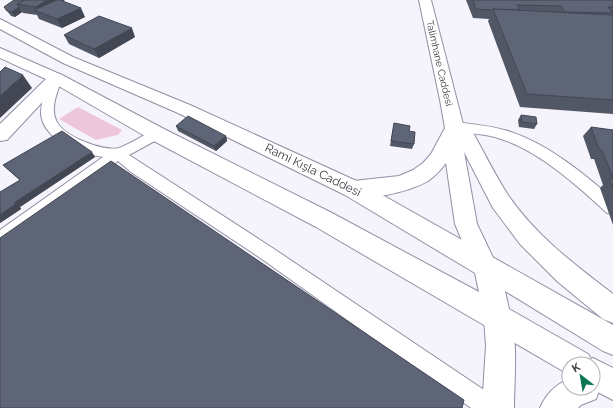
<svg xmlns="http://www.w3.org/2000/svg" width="613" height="408" font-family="Raleway,sans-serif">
	<rect width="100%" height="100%" fill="#f5f3fc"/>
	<path fill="#edc6d9" d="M78,107L122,130L118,135L96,140L59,119Z"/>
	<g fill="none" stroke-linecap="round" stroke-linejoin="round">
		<g stroke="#938fa3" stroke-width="2">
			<g id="service">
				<path d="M56,74L60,76L62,78C58,91 50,107 56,120C62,136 103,152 119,148C130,144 142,136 152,131L157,129L162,131L164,134L162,137L129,155L271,247L499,400L502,408H471L259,257L131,172L118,161L6,244L0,246V230L103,157C81,154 43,140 41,114C41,101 46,89 50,78L52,76Z"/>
				<path d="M454,122C473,124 493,126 511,132C549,145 583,173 613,199V214L607,213C578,186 539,151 501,139C484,133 466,134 449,129L447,126L449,123Z"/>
			</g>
		</g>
		<g stroke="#938fa3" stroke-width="2">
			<path id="minor" d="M56,73L62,75L64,78L62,81L7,140L0,141V124L50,75Z"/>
		</g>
		<g stroke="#938fa3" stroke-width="2">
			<g id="tertiary">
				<path d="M498,304L508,308C519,336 514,378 514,408H482L486,346L484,318L488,308Z"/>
				<path d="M593,376L596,377L600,388L596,399L581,405L578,408H540C546,394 555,385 569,379V388H593Z"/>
			</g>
		</g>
		<g stroke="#938fa3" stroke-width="2">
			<path id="secondary" d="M419,0H431L463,124L472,131C484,152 495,175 508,195C535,235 575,265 613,294V323L603,319L558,282L520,244L493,208L464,152L477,224L498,268L495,276L486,279L477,276L455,224L446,163C441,170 435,176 428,181C409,192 366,202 345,195L342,189L345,183L353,181L399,176L413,170L423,163L431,154L445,128L440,100Z"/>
		</g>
		<g stroke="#938fa3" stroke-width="2">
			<path id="primary" d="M0,19L73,57L190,105L361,183L613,325V355L603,351L505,291L509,309L588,354L591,359L593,358L613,368V400L590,388H593V364H569V375L568,374L316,227L150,139L50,81L0,58V48L62,75L164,129L332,213L479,292L475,273L345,195L178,113L63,63L0,29Z"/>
		</g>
		<use href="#service" fill="#fff" fill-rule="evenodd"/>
		<use href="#minor" fill="#fff" fill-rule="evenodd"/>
		<use href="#tertiary" fill="#fff" fill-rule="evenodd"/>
		<use href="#secondary" fill="#fff" fill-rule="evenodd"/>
		<use href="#primary" fill="#fff" fill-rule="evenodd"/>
	</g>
	<g fill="#515765">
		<path d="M14,0L63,1L85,17L62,28L39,19L37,15L23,13L22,12L15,17L11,16L4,7Z"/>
		<path d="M466,0H613V114L520,107L488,21L489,19L473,18Z"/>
		<path d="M64,35L135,37L99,58L69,44Z"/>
		<path d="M521,115L537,124L534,129L519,127L518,120Z"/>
		<path d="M394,123L409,131L414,144L412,149L390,146Z"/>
		<path d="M176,126L226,136L227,141L216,151L178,131Z"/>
		<path d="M591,127L613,130V225L600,188L603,185L594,159H591L583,136Z"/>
		<path d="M95,157L20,207L21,209L0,223L20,180L3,165Z"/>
	</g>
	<g fill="#424753">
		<path d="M47,0H65L44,14L40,13L36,7Z"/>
		<path d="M19,7L22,12L15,17L12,12Z"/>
		<path d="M81,8L85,17L62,28L57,19Z"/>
		<path d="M132,28L135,37L99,58L94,49Z"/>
		<path d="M23,75L32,88L0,118V96Z"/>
		<path d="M226,136L227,141L216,151L214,146Z"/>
		<path d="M92,152L95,157L20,207L21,209L0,223V215L14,203Z"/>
	</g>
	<g fill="#5e6576" stroke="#424753">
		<path d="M14,0H25L17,4L19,7L12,12L7,11L4,7Z"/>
		<path d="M25,0H47L36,7L17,4Z"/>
		<path d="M57,0H60L81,8L57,19L34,10Z"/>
		<path d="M473,0H613V7H608L613,13L565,12L561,6L517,5L520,10L493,9L492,10L476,9Z"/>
		<path d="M493,9L613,15V100L527,94Z"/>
		<path d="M99,16L132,28L94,49L64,35Z"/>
		<path d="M5,67L23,75L0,96V72Z"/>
		<path d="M521,115L536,117L537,124L522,122Z"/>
		<path d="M188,116L226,136L214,146L176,126Z"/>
		<path d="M394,123L410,126L409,131L415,132L414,144L391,141Z"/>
		<path d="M591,127L613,130V178L602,150L599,149Z"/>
		<path d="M62,131L92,152L14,203L16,204L0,215V192L20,180L3,165Z"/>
		<path d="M111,161L464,400L462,408H0V238Z"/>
		<path d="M609,179H613V188Z"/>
	</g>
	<g text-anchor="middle" stroke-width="4" stroke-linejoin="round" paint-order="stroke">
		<g font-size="10" fill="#3d3c44" stroke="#fff">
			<text transform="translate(440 63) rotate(77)" y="4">Talimhane Caddesi</text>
		</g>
		<g font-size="12" fill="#3d3c44" stroke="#fff">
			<text transform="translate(313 170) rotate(26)" y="4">Rami Kışla Caddesi</text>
		</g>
	</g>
	<g transform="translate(581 376) rotate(329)"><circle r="19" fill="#ffffff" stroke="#b1b1b4"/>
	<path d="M0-3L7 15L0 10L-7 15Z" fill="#0b7750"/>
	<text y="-6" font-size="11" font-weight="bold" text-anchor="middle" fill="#3d3c44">K</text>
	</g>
</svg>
